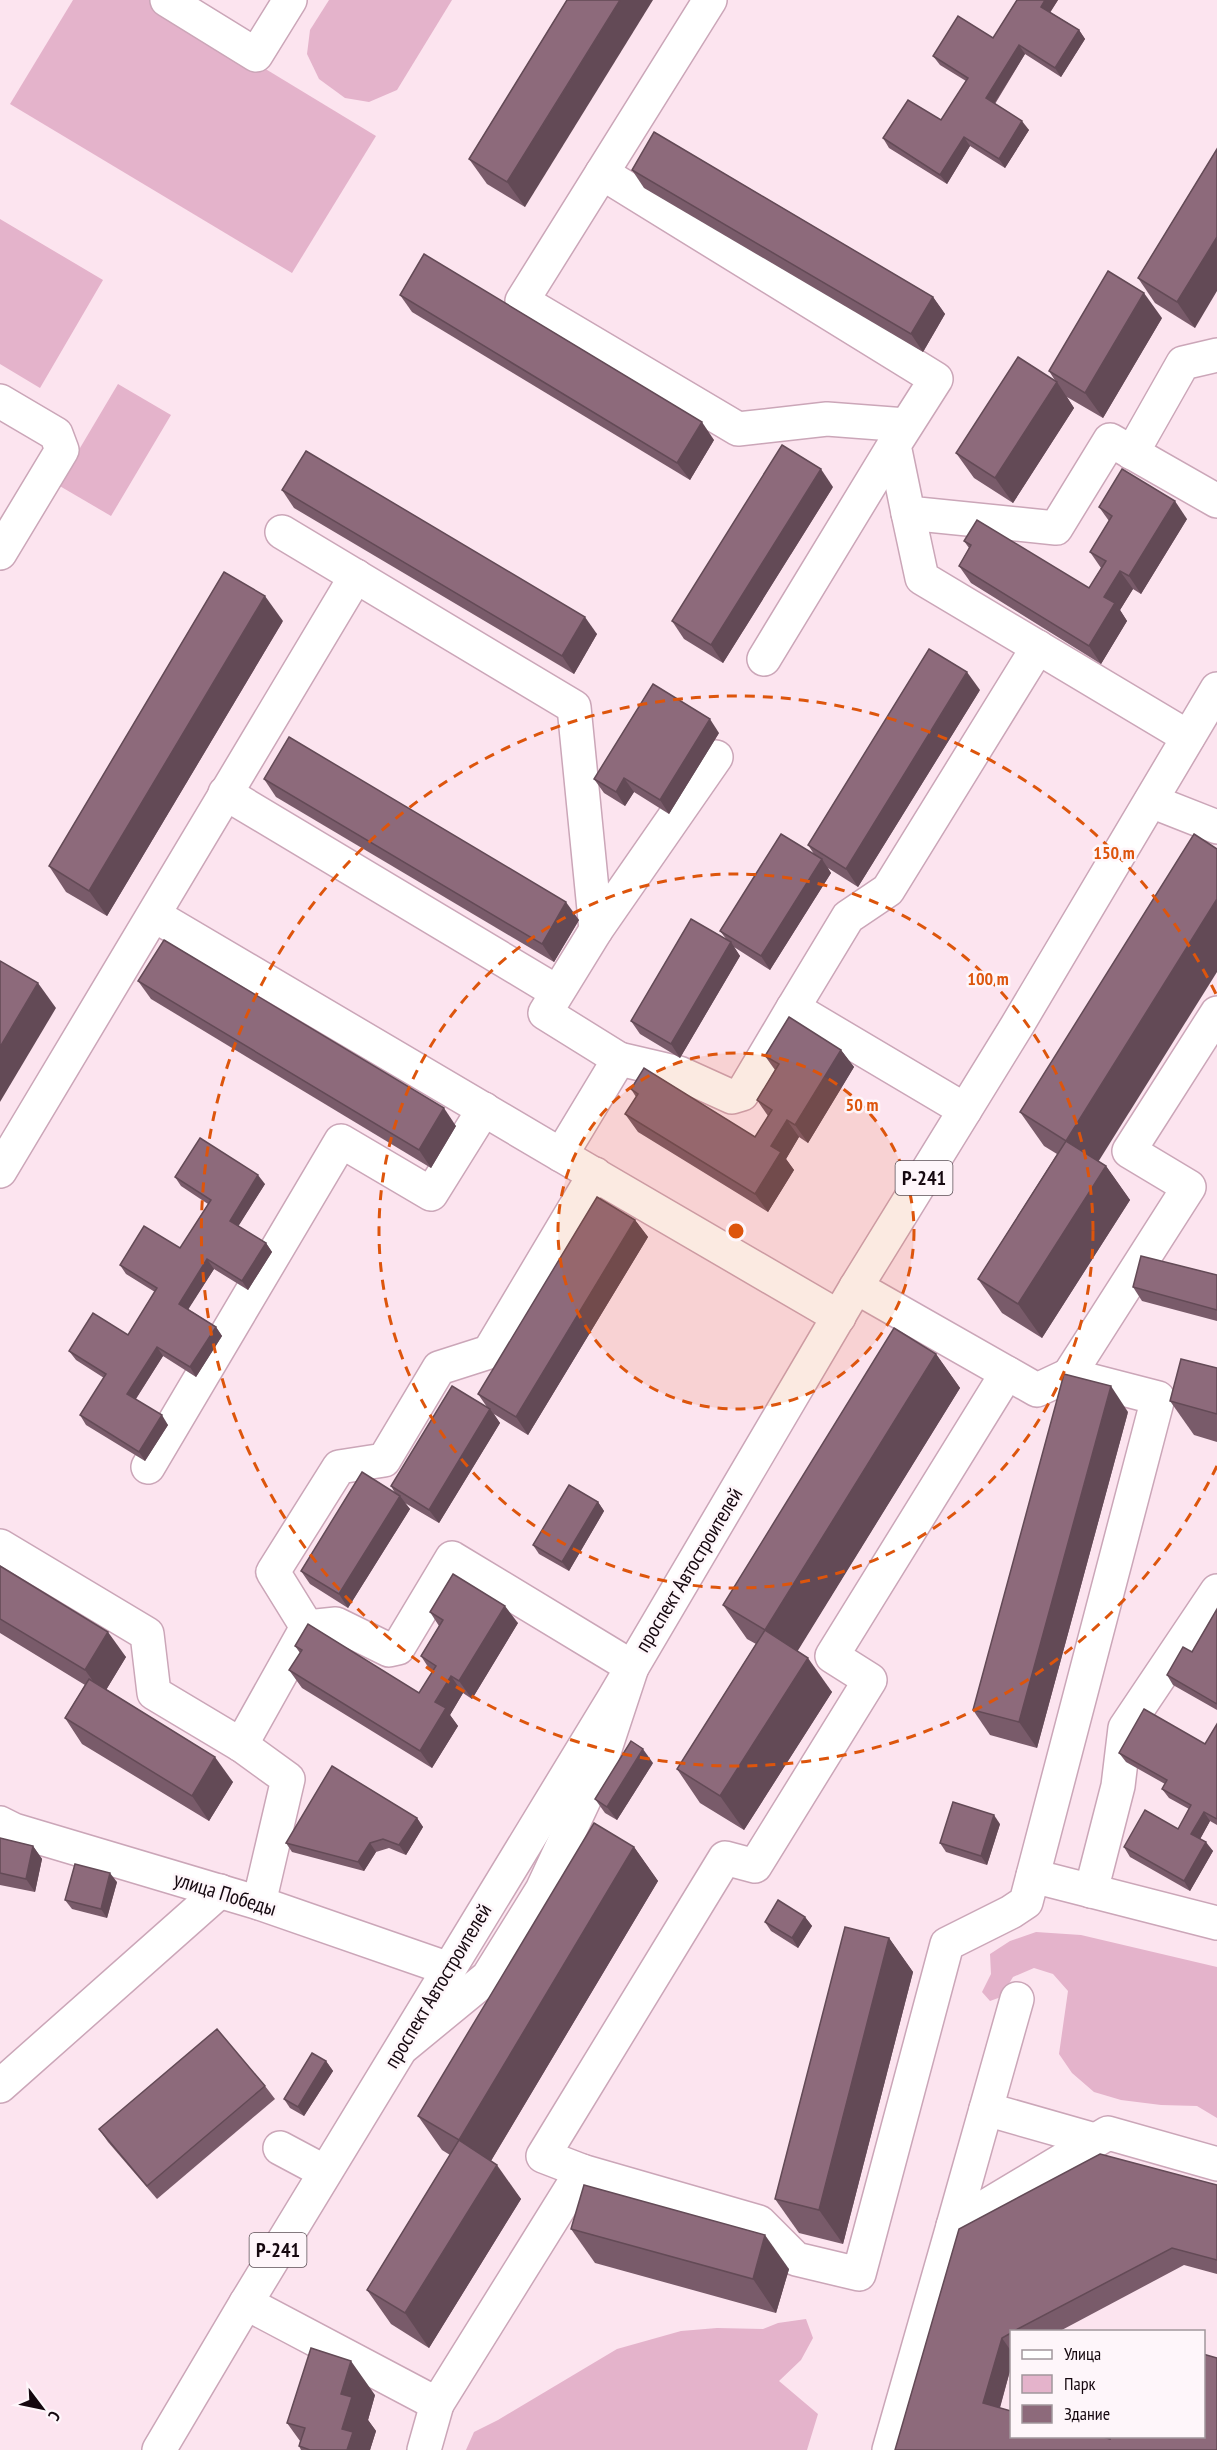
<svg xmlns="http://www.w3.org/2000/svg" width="1217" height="2450" font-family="'PT Sans Narrow',sans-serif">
	<rect width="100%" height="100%" fill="#fce4ef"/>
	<g fill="#e4b3cb">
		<path d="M73,0H152L376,136L292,273L10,104Z"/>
		<path d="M329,0H452L397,90L369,102L345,98L319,79L307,54L310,30Z"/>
		<path d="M0,219L103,280L40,388L0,364Z"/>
		<path d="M118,384L171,415L111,516L58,485Z"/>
		<path d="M1036,1932L1081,1935L1217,1967V2118L1197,2106L1161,2105L1121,2100L1094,2092L1072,2073L1059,2054L1068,1991L1053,1974L1034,1968L1013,1977L1001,1997L990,2001L982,1992L991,1974L990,1954L1010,1941Z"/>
		<path d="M806,2319L813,2338L801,2360L779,2381L818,2414L807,2450H466L474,2432L498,2420L617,2349L681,2331L717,2328L763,2329L778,2323Z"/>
	</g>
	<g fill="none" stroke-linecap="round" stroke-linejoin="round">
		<g stroke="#cba6b8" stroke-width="36">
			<g id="minor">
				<path d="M167,0L256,55L290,0"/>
				<path d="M710,0L522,301L738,429L827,419L906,425"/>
				<path d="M602,173L936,379L894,445L908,513L1056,528L1110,440L1217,501"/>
				<path d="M0,401L56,434L62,450L0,553"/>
				<path d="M1132,453L1183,363L1217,355"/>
				<path d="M908,513L922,578L1188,737"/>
				<path d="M282,532L574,707L596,930L545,1013L619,1059"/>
				<path d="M764,659L894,445"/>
				<path d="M225,793L557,992"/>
				<path d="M1151,801L1217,827"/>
				<path d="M154,915L561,1155"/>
				<path d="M596,930L716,757"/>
				<path d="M793,1008L848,917L888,890L1038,647"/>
				<path d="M0,1171L356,576"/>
				<path d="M839,1317L561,1155L619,1059L679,1073L732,1097L742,1094L793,1008L965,1110"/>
				<path d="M1069,1375L1189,1187L1129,1151L1217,1013"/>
				<path d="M148,1467L341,1141L431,1194L484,1109"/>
				<path d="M0,1546L147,1634L154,1693L241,1745L288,1779L259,1903"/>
				<path d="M307,1627L273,1572L339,1467L384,1460L439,1368L489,1352L595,1174"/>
				<path d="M241,1745L307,1627L336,1624L389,1650L398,1648L452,1558L632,1667L598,1770L542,1890L488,1977L404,2046"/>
				<path d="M0,1823L14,1830L259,1903L449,1969"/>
				<path d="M1033,1876L1217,1923"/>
				<path d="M1091,1891L1118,1786L1125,1728L1217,1591"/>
				<path d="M0,2086L220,1891"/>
				<path d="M986,2109L1095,2140"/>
				<path d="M280,2148L325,2172"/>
				<path d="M582,2171L543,2156L725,1858L755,1866L870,1680L832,1656L1007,1373"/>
				<path d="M953,2226L1017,1999"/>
				<path d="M246,2303L437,2404L582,2171L759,2222L796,2259L859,2274L947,1944L1011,1912L1026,1902L1158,1398L1069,1375L1037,1390L856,1287"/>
				<path d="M424,2450L437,2404"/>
				<path d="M889,2450L953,2226L1108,2133L1217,2164"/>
			</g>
		</g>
		<g stroke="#cba6b8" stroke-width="36">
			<path id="highway" d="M159,2450L246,2303L614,1698L856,1287L1018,1024L1217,689"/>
		</g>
		<use href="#minor" stroke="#fff" stroke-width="33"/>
		<use href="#highway" stroke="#fff" stroke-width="33"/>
	</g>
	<g fill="#795b6a">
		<path d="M567,0L525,207L487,184L469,159Z"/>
		<path d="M1017,0H1058L1050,12L1079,30L1085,39L1061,77L1025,54L995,104L1029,130L1005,168L970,146L947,184L889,148L883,138L941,120L966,81L940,65L933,56L993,38Z"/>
		<path d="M1217,149L1195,328L1155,303L1138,278Z"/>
		<path d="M632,170L933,297L945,314L923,352L644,188Z"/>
		<path d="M400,295L714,440L690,480L412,312Z"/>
		<path d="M1162,318L1103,418L1067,397L1074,408L1013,503L974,478L956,453L1056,382L1049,371Z"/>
		<path d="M833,487L723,663L684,639L672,621Z"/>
		<path d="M282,490L597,634L574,674L294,508Z"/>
		<path d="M1099,507L1187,519L1141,594L1133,589L1120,610L1127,621L1101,664L971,583L959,566L969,548L964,541L1089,588L1101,568L1090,552L1109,521Z"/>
		<path d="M283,621L107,916L66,892L49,866Z"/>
		<path d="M980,690L858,887L828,868L831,873L770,970L734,947L740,956L680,1058L640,1034L631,1021L727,940L720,931L814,854L808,845Z"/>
		<path d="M719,733L669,814L634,792L625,806L604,793L594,779Z"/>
		<path d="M264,779L579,920L554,962L276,797Z"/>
		<path d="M138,981L456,1126L431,1168L151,999Z"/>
		<path d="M841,1050L854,1067L808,1143L799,1137L786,1159L794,1170L768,1212L638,1132L625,1114L636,1097L631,1089L755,1137L768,1116L757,1100L775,1070L765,1056Z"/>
		<path d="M1020,1112L1106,1166L1130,1200L1042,1338L1002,1313L978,1279L1057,1154L1044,1146Z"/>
		<path d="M175,1177L265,1184L238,1226L266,1243L272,1252L248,1290L214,1269L188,1309L216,1327L222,1336L196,1377L163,1356L136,1399L168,1425L145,1461L86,1425L80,1415L104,1378L76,1360L69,1351L128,1335L155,1292L126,1274L120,1265L180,1248L208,1204L181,1186Z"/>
		<path d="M635,1220L648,1237L528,1435L494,1414L500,1423L439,1523L405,1503L410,1509L348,1608L310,1584L301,1571L395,1493L391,1486L487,1407L478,1394Z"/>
		<path d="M1217,1275V1321L1142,1301L1133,1287Z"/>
		<path d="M936,1354L960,1388L797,1651L832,1692L744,1830L700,1803L677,1769L756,1644L747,1639L723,1605Z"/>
		<path d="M1217,1368V1442L1194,1435L1170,1401Z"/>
		<path d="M1128,1412L1037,1748L990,1735L973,1710Z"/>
		<path d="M598,1502L604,1511L569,1571L539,1554L533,1545Z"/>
		<path d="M0,1566L126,1657L106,1690L233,1782L209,1821L82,1744L65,1718L85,1685L0,1633Z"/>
		<path d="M1217,1609V1710L1173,1685L1167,1675L1192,1652Z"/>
		<path d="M430,1612L518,1623L472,1699L463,1693L450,1715L458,1726L432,1768L302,1688L289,1670L300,1653L295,1646L419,1693L432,1673L421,1656L439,1626Z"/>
		<path d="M1217,1724V1825L1210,1821L1200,1839L1213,1851L1190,1891L1130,1857L1124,1847L1178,1829L1189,1809L1169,1798L1162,1789L1165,1784L1126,1762L1119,1753L1205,1744Z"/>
		<path d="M653,1763L617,1820L605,1813L595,1799Z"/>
		<path d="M417,1818L423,1827L406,1855L389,1848L376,1852L364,1871L292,1852L286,1843Z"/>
		<path d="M1000,1824L987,1865L946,1852L940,1843Z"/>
		<path d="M0,1838L33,1846L42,1859L35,1892L0,1885Z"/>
		<path d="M634,1847L658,1881L491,2161L521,2199L429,2348L391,2324L367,2290L450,2155L442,2150L418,2116Z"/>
		<path d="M117,1882L107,1918L72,1909L65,1900Z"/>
		<path d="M805,1917L812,1926L798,1948L771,1931L765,1922Z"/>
		<path d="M889,1938L913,1972L843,2244L799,2233L775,2199Z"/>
		<path d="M326,2061L333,2071L304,2116L290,2108L284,2099Z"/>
		<path d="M265,2086L275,2099L157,2199L108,2142L99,2129Z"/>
		<path d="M1217,2185V2274L1184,2265L1060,2331H1011V2367L1000,2408L1110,2439L1217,2450H895L959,2229Z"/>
		<path d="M571,2229L789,2269L776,2313L595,2263Z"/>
		<path d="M375,2395L368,2420L376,2431L370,2450H301L299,2446L300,2441L287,2423Z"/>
	</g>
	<g fill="#634a56">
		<path d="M620,0H653L525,207L507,182Z"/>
		<path d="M1045,0H1058L1048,16L1041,7Z"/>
		<path d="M1079,30L1085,39L1061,77L1055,68Z"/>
		<path d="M1019,45L1025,54L992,107L986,98Z"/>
		<path d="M1022,121L1029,130L1005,168L999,159Z"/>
		<path d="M964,137L970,146L947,184L940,175Z"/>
		<path d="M1217,237V291L1195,328L1177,302Z"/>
		<path d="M1144,293L1162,318L1103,418L1085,393Z"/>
		<path d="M933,297L945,314L923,352L911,334Z"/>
		<path d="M1057,382L1074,408L1013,503L995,478Z"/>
		<path d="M702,422L714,440L690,480L677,463Z"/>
		<path d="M821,469L833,487L723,663L711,645Z"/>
		<path d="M1175,501L1187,519L1141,594L1129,576Z"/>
		<path d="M1120,571L1133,589L1120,610L1127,621L1101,664L1089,646L1104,597Z"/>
		<path d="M265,596L283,621L107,916L89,891Z"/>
		<path d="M585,617L597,634L574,674L562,656Z"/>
		<path d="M967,672L980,690L858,887L846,869Z"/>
		<path d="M710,719L719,733L669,814L660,800Z"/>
		<path d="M624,778L634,792L625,806L616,792Z"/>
		<path d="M822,859L831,873L770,970L761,956Z"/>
		<path d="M1217,899V972L1090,1175L1066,1141Z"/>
		<path d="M566,902L579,920L554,962L542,944Z"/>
		<path d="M731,942L740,956L680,1058L671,1044Z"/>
		<path d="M38,983L56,1008L0,1102V1047Z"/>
		<path d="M841,1050L854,1067L808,1143L795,1125Z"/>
		<path d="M444,1108L456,1126L431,1168L419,1150Z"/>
		<path d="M787,1120L799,1137L786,1159L794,1170L768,1212L755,1194L771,1146Z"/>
		<path d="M1106,1166L1130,1200L1042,1338L1018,1304Z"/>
		<path d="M258,1175L265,1184L236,1230L230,1221Z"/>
		<path d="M635,1220L648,1237L528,1435L516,1417Z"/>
		<path d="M266,1243L272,1252L248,1290L242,1281Z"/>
		<path d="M207,1259L214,1269L186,1313L179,1304Z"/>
		<path d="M216,1327L222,1336L196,1377L190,1367Z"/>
		<path d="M157,1347L163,1356L133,1403L127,1394Z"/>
		<path d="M936,1354L960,1388L789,1665L765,1630Z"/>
		<path d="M1111,1386L1128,1412L1037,1748L1019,1722Z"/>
		<path d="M490,1409L500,1423L439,1523L429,1510Z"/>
		<path d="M162,1415L168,1425L145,1461L139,1452Z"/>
		<path d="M400,1496L410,1509L348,1608L339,1594Z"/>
		<path d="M598,1502L604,1511L569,1571L562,1562Z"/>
		<path d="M505,1606L518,1623L472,1699L459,1681Z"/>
		<path d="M108,1632L126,1657L103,1695L85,1670Z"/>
		<path d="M808,1658L832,1692L744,1830L720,1796Z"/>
		<path d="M451,1676L463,1693L450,1715L458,1726L432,1768L420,1751L435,1702Z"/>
		<path d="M643,1749L653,1763L617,1820L607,1807Z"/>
		<path d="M215,1757L233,1782L209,1821L192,1796Z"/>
		<path d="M1204,1812L1210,1821L1198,1843L1191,1834Z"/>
		<path d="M994,1815L1000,1824L987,1865L981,1856Z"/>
		<path d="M417,1818L423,1827L406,1855L399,1845Z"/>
		<path d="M1206,1842L1213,1851L1190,1891L1184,1881Z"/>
		<path d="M370,1843L376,1852L364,1871L358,1862Z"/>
		<path d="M33,1846L42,1859L35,1892L26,1879Z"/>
		<path d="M634,1847L658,1881L483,2174L459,2140Z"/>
		<path d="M110,1873L117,1882L107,1918L101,1909Z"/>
		<path d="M805,1917L812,1926L798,1948L792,1938Z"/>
		<path d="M889,1938L913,1972L843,2244L819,2210Z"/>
		<path d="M326,2061L333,2071L304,2116L298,2107Z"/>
		<path d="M497,2165L521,2199L429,2348L405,2313Z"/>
		<path d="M765,2235L789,2269L776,2313L753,2279Z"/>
		<path d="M1002,2338L1011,2351V2367L996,2421L983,2403Z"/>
		<path d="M351,2361L375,2395L368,2420L376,2431L370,2450H347L342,2429L341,2394Z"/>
	</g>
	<g fill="#8d6a7b" stroke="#634a56" stroke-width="1.5">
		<path d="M567,0H620L507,182L469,159Z"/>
		<path d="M1017,0H1045L1041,7L1079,30L1055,68L1019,45L986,98L1022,121L999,159L964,137L940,175L883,138L908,100L941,120L968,78L933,56L958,16L993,38Z"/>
		<path d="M654,132L933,297L911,334L632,170Z"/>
		<path d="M1217,149V237L1177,302L1138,278Z"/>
		<path d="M424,254L702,422L677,463L400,295Z"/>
		<path d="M1108,271L1144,293L1085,393L1049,371Z"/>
		<path d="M1018,357L1057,382L995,478L956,453Z"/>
		<path d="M782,445L821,469L711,645L672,621Z"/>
		<path d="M306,451L585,617L562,656L282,490Z"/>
		<path d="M1122,469L1175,501L1129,576L1120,571L1104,597L1115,603L1089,646L959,566L971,545L964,541L977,520L1089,588L1106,561L1090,552L1112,516L1099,507Z"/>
		<path d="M224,572L265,596L89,891L49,866Z"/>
		<path d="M929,649L967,672L846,869L808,845Z"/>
		<path d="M653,684L710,719L660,800L624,778L616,792L594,779Z"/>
		<path d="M289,737L566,902L542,944L264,779Z"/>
		<path d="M781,834L822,859L761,956L720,931Z"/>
		<path d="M1194,834L1217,849V899L1066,1141L1020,1112Z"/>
		<path d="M691,919L731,942L671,1044L631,1021Z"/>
		<path d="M164,940L444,1108L419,1150L138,981Z"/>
		<path d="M0,961L38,983L0,1047Z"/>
		<path d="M789,1017L841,1050L795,1125L787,1120L771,1146L781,1152L755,1194L625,1114L638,1094L631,1089L644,1068L755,1137L772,1110L757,1100L779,1064L765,1056Z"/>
		<path d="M200,1138L258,1175L230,1221L266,1243L242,1281L207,1259L179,1304L216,1327L190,1367L157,1347L127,1394L162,1415L139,1452L80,1415L106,1374L69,1351L93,1313L128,1335L157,1288L120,1265L144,1226L180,1248L211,1200L175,1177Z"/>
		<path d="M1066,1141L1106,1166L1018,1304L978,1279Z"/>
		<path d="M597,1197L635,1220L516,1417L478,1394Z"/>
		<path d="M1141,1256L1217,1275V1310L1133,1287Z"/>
		<path d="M894,1328L936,1354L765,1630L723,1605Z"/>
		<path d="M1181,1359L1217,1368V1414L1170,1401Z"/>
		<path d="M1064,1374L1111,1386L1019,1722L973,1710Z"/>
		<path d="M452,1386L490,1409L429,1510L391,1486Z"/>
		<path d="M362,1472L400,1496L339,1594L301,1571Z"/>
		<path d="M569,1485L598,1502L562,1562L533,1545Z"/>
		<path d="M0,1566L108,1632L85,1670L0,1619Z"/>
		<path d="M453,1574L505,1606L459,1681L451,1676L435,1702L446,1708L420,1751L289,1670L302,1650L295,1646L308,1624L419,1693L436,1666L421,1656L443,1620L430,1612Z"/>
		<path d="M1217,1609V1704L1167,1675L1183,1647L1192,1652Z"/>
		<path d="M765,1630L808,1658L720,1796L677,1769Z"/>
		<path d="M89,1679L215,1757L192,1796L65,1718Z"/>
		<path d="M1144,1709L1205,1744L1217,1724V1819L1204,1812L1191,1834L1206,1842L1184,1881L1124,1847L1145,1810L1178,1829L1191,1805L1162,1789L1167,1780L1119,1753Z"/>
		<path d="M631,1741L643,1749L607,1807L595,1799Z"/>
		<path d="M332,1766L417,1818L399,1845L383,1839L370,1843L358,1862L286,1843Z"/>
		<path d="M953,1802L994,1815L981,1856L940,1843Z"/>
		<path d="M594,1823L634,1847L459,2140L418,2116Z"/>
		<path d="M0,1838L33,1846L26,1879L0,1873Z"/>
		<path d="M75,1864L110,1873L101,1909L65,1900Z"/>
		<path d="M778,1900L805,1917L792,1938L765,1922Z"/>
		<path d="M845,1927L889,1938L819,2210L775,2199Z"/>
		<path d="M217,2029L265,2086L147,2186L99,2129Z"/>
		<path d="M312,2053L326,2061L298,2107L284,2099Z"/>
		<path d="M459,2140L497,2165L405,2313L367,2290Z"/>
		<path d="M1100,2154L1217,2185V2260L1172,2248L1014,2331H1011V2333L1002,2338L983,2403L1011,2411V2436H1099L1110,2439V2436H1203V2354L1217,2358V2450H895L959,2229Z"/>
		<path d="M584,2185L765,2235L753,2279L571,2229Z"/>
		<path d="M311,2348L351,2361L341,2394L352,2397L342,2429L353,2432L347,2450H310L299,2446L305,2428L287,2423Z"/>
	</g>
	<circle cx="736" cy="1231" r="178" fill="#dd550c" fill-opacity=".12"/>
	<g fill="none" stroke="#dd550c" stroke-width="3" stroke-dasharray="10 8">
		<circle cx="736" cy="1231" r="178"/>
		<circle cx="736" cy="1231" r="357"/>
		<path d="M1217 1466A535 535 0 1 1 1217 996"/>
	</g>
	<g text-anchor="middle" stroke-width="5" stroke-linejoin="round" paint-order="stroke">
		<g fill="#fef6fa" stroke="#5b4f56" stroke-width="1.5">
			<rect x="895.5" y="1161" width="57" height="34" rx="4.5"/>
			<rect x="249.5" y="2233" width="57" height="34" rx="4.5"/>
		</g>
		<g font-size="20" font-weight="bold" fill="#15080f">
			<text x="924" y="1185">Р-241</text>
			<text x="278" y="2257">Р-241</text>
		</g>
		<g font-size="21" fill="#15080f" stroke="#fef6fa">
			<text transform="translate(689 1570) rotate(-59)" y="7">проспект Автостроителей</text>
			<text transform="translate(225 1894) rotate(17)" y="7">улица Победы</text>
			<text transform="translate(438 1986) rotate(-59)" y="7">проспект Автостроителей</text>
		</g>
	</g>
	<circle cx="736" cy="1231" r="9" fill="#dd550c" stroke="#fef6fa" stroke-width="3"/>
	<g font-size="18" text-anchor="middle" font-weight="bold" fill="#dd550c" stroke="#fef6fa" stroke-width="5" stroke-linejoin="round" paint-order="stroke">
		<text x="1114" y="859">150 m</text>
		<text x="988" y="985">100 m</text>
		<text x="862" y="1111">50 m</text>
	</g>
	<rect x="1010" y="2330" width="195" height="108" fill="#fef6fa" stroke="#a1979c" stroke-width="1.5"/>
	<rect x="1022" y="2350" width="30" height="9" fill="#ffffff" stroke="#a1979c" stroke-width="1.5"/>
	<text x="1064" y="2360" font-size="18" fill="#15080f">Улица</text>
	<rect x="1022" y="2375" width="30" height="18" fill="#e4b3cb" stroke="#a1979c" stroke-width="1.5"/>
	<text x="1064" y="2390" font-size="18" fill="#15080f">Парк</text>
	<rect x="1022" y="2405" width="30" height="18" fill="#8d6a7b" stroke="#a1979c" stroke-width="1.5"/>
	<text x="1064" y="2420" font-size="18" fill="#15080f">Здание</text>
	<g transform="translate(42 2408) rotate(122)" stroke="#fef6fa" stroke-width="4.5" paint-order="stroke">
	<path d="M0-4.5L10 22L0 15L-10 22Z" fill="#15080f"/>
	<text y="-9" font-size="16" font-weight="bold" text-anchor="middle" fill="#15080f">С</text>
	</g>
</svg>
